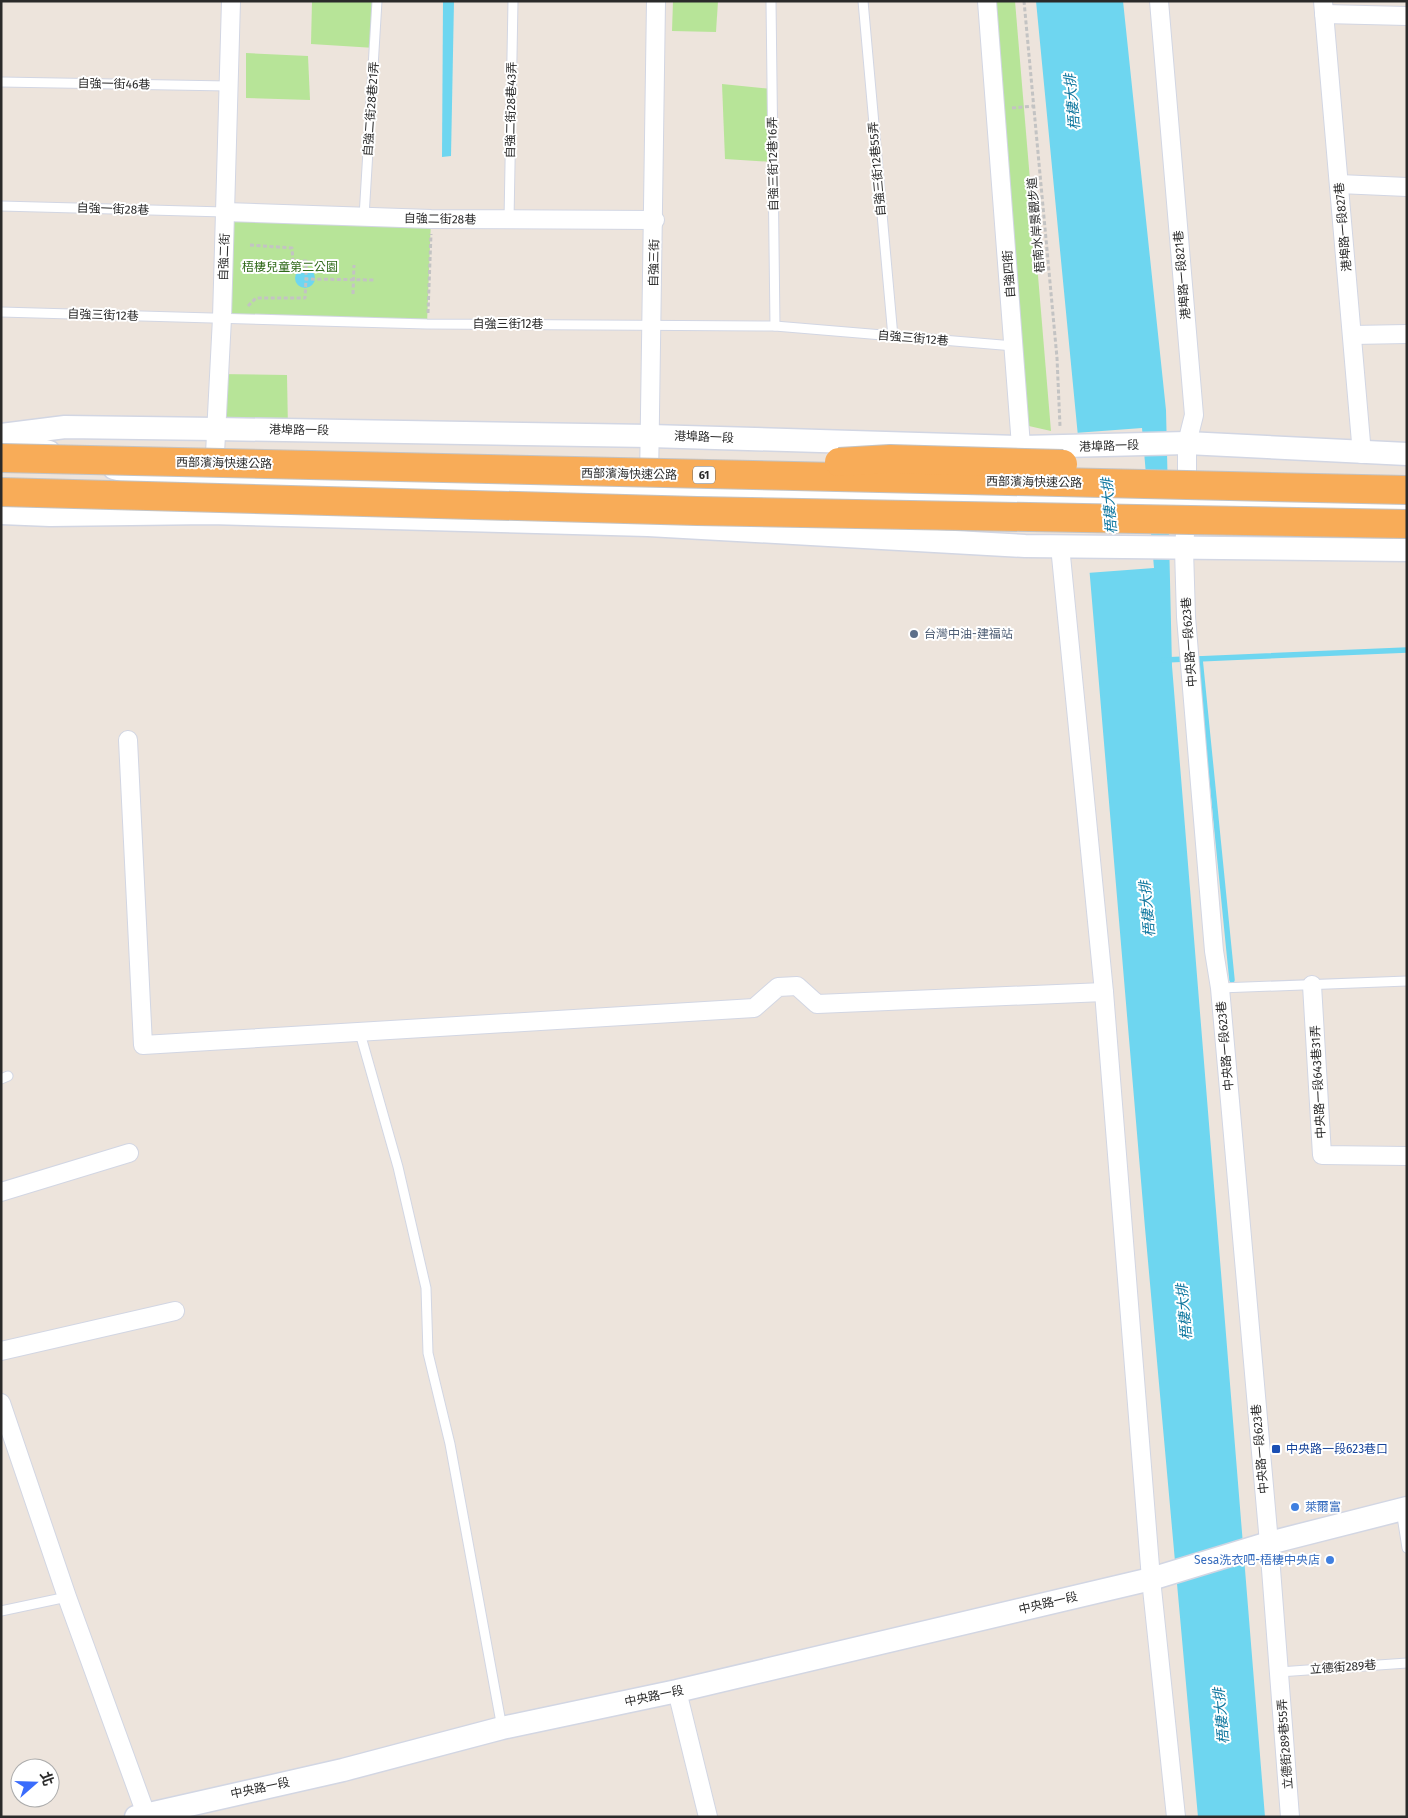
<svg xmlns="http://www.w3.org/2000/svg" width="1408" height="1818" font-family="'Fira Sans','Noto Sans TC',sans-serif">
	<rect width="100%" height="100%" fill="#ede4dc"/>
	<g fill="#b7e498">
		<path d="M312,1H377L375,48L311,44Z"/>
		<path d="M673,1H718L716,32L672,31Z"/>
		<path d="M991,1H1015L1051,431L1020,424Z"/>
		<path d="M246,53L308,56L310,100L246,98Z"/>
		<path d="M722,84L772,89L773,162L725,159Z"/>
		<path d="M225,212L431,219L427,324L222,318Z"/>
		<path d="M218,374L287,375L288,430L216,429Z"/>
	</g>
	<g fill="#6ed6f0">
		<path d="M443,1H454L451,156L442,157Z"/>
		<path d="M1036,1H1123L1166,410L1172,666L1265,1817H1198L1145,1228L1079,447Z"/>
		<circle cx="305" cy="278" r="10"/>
	</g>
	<path fill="#ede4dc" d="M1142,428L1154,568L1087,573L1075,433Z"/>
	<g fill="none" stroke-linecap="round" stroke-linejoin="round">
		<g stroke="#6ed6f0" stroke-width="5.5">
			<path d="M1197,659L1407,650"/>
			<path d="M1200,659L1232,980"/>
			<path d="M1164,660L1187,659"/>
		</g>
		<g stroke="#d2d6e3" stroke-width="11">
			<g id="service">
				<path d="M771,1L775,326"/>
				<path d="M863,1L893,337"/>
				<path d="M1,82L228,86"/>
				<path d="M1,206L225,212"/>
				<path d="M364,217L377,1"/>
				<path d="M509,220L513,1"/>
				<path d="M1,312L427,324L775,326L1014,346"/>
				<path d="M1220,988L1407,981"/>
				<path d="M360,1033L398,1167L426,1288L428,1353L450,1444L502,1728"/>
				<path d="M1,1079L8,1076"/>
				<path d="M1401,1510L1407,1548"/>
				<path d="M1,1611L67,1597"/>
				<path d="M1279,1672L1407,1663"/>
			</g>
		</g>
		<g stroke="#d2d6e3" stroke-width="20">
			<g id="minor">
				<path d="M987,1L1022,459"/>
				<path d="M1159,1L1194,415L1187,443V503L1184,549L1186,617L1214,951L1220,988L1269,1543L1290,1817"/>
				<path d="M1323,1L1362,454"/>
				<path d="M1324,14L1407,16"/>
				<path d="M1339,184L1407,187"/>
				<path d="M225,212L431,219L655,220"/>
				<path d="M1352,335L1407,334"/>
				<path d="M214,473L222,318L231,1"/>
				<path d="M649,482L656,1"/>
				<path d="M1060,546L1104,992L1151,1579L1176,1817"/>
				<path d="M128,740L143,1045L754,1008L778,987L797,986L817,1004L1104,992"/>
				<path d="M1312,985L1322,1155L1407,1156"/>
				<path d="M1,1192L129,1153"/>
				<path d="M1,1351L175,1311"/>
				<path d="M1,1403L67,1597L147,1817"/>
				<path d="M677,1691L708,1817"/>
			</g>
		</g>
		<g stroke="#d2d6e3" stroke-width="25">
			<g id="tertiary">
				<path d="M1,435L65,427L216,429L650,436L1022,447L1187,443L1407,454"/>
				<path d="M1,440L49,452"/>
				<path d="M114,468L151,477L214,479L1024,501L1407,508"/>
				<path d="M1,513L50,515L210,513L648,525L1025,546L1407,550"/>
				<path d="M136,1817L343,1770L502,1728L677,1691L1151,1579L1269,1543L1407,1508"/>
			</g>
		</g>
		<g stroke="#c3c3c3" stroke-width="3" stroke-dasharray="4 2.5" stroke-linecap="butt">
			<path d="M1024,1L1057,358L1060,426"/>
			<path d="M1012,108L1033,106"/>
			<path d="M250,245L292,248L293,261H306V279L374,280"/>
			<path d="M353,294L354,265"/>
			<path d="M248,306L256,298H305L306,279"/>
			<path d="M428,313L431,234"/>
		</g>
		<use href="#service" stroke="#fff" stroke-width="9"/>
		<use href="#minor" stroke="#fff" stroke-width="18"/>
		<use href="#tertiary" stroke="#fff" stroke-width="22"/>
		<g stroke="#c3c3c3" stroke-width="30" stroke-linecap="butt">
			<g id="trunk-bridge">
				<path d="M1,458L1407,490"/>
				<path d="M839,462L890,459L1063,464"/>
				<path d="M1,492L697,511L1407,524"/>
			</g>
		</g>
		<use href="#trunk-bridge" stroke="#f8ac58" stroke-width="28"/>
	</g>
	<circle fill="#5c6f8a" stroke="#fff" stroke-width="2" cx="914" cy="634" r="5"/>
	<rect fill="#1a4fb4" stroke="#fff" stroke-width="2" x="1271" y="1444" width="10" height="10" rx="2.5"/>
	<g fill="#3f7fe0" stroke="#fff" stroke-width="2">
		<circle cx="1295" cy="1507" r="5"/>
		<circle cx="1330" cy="1560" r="5"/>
	</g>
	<g text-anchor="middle" stroke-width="4" stroke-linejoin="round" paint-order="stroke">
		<rect fill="#fff" stroke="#6a6a6a" stroke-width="1" x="693" y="466.5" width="22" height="17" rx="4"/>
		<g font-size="11" font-weight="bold" fill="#2a2a2a">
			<text x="704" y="479">61</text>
		</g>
		<g font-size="12" fill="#2a2a2a" stroke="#fff">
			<text transform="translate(114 84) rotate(1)" y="4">自強一街46巷</text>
			<text transform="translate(371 109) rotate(-86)" y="4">自強二街28巷21弄</text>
			<text transform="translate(511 110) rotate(-89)" y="4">自強二街28巷43弄</text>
			<text transform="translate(773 164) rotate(-91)" y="4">自強三街12巷16弄</text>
			<text transform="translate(877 169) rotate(-95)" y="4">自強三街12巷55弄</text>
			<text transform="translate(113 209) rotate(2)" y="4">自強一街28巷</text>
			<text transform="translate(440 219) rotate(1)" y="4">自強二街28巷</text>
			<text transform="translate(1036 225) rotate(-95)" y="4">梧南水岸景觀步道</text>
			<text transform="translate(1343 227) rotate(-95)" y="4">港埠路一段827巷</text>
			<text transform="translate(224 257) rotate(-88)" y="4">自強二街</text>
			<text transform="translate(654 263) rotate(-89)" y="4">自強三街</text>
			<text transform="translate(1009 274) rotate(-94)" y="4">自強四街</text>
			<text transform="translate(1182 275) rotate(-95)" y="4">港埠路一段821巷</text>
			<text transform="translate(103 315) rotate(2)" y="4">自強三街12巷</text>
			<text x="508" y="328">自強三街12巷</text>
			<text transform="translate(913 338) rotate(5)" y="4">自強三街12巷</text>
			<text transform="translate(299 430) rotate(1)" y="4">港埠路一段</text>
			<text transform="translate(704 437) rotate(2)" y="4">港埠路一段</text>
			<text transform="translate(1109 446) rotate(-2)" y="4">港埠路一段</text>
			<text transform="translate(224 463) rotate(1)" y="4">西部濱海快速公路</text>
			<text transform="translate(629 474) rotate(1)" y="4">西部濱海快速公路</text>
			<text transform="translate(1034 482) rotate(1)" y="4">西部濱海快速公路</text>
			<text transform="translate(1189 642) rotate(-94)" y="4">中央路一段623巷</text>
			<text transform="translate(1225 1046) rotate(-95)" y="4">中央路一段623巷</text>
			<text transform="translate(1318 1082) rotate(-93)" y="4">中央路一段643巷31弄</text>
			<text transform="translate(1260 1449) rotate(-95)" y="4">中央路一段623巷</text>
			<text transform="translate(1048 1603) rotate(-13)" y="4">中央路一段</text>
			<text transform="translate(1343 1667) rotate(-4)" y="4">立德街289巷</text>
			<text transform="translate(654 1696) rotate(-12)" y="4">中央路一段</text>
			<text transform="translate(1285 1744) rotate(-94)" y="4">立德街289巷55弄</text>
			<text transform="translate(260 1788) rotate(-12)" y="4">中央路一段</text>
		</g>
		<g font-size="12" fill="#2f6919" stroke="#fff">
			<text x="290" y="271">梧棲兒童第二公園</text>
		</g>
		<g font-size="12" fill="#4e5e75" stroke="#fff" text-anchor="start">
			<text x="924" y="638">台灣中油-建福站</text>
		</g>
		<g font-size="12" fill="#164399" stroke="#fff" text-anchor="start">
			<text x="1286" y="1453">中央路一段623巷口</text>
		</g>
		<g font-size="12" fill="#366cbe" stroke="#fff" text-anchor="start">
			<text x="1305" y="1511">萊爾富</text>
			<text x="1320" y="1564" text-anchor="end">Sesa洗衣吧-梧棲中央店</text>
		</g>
		<g font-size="14" font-style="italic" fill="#0c759d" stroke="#fff">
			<text transform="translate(1072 102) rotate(-95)" y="5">梧棲大排</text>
			<text transform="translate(1109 506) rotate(-95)" y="5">梧棲大排</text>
			<text transform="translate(1147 909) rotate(-95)" y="5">梧棲大排</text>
			<text transform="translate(1184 1312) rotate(-95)" y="5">梧棲大排</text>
			<text transform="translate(1221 1716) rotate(-95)" y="5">梧棲大排</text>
		</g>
	</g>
	<rect width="1408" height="1818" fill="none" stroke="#2a2a2a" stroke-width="5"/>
	<g transform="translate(35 1783) rotate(70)"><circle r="24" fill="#ffffff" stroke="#aaaaaa"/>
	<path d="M0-4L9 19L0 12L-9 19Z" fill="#3a6cfc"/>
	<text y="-8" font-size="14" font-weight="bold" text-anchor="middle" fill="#2a2a2a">北</text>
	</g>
</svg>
